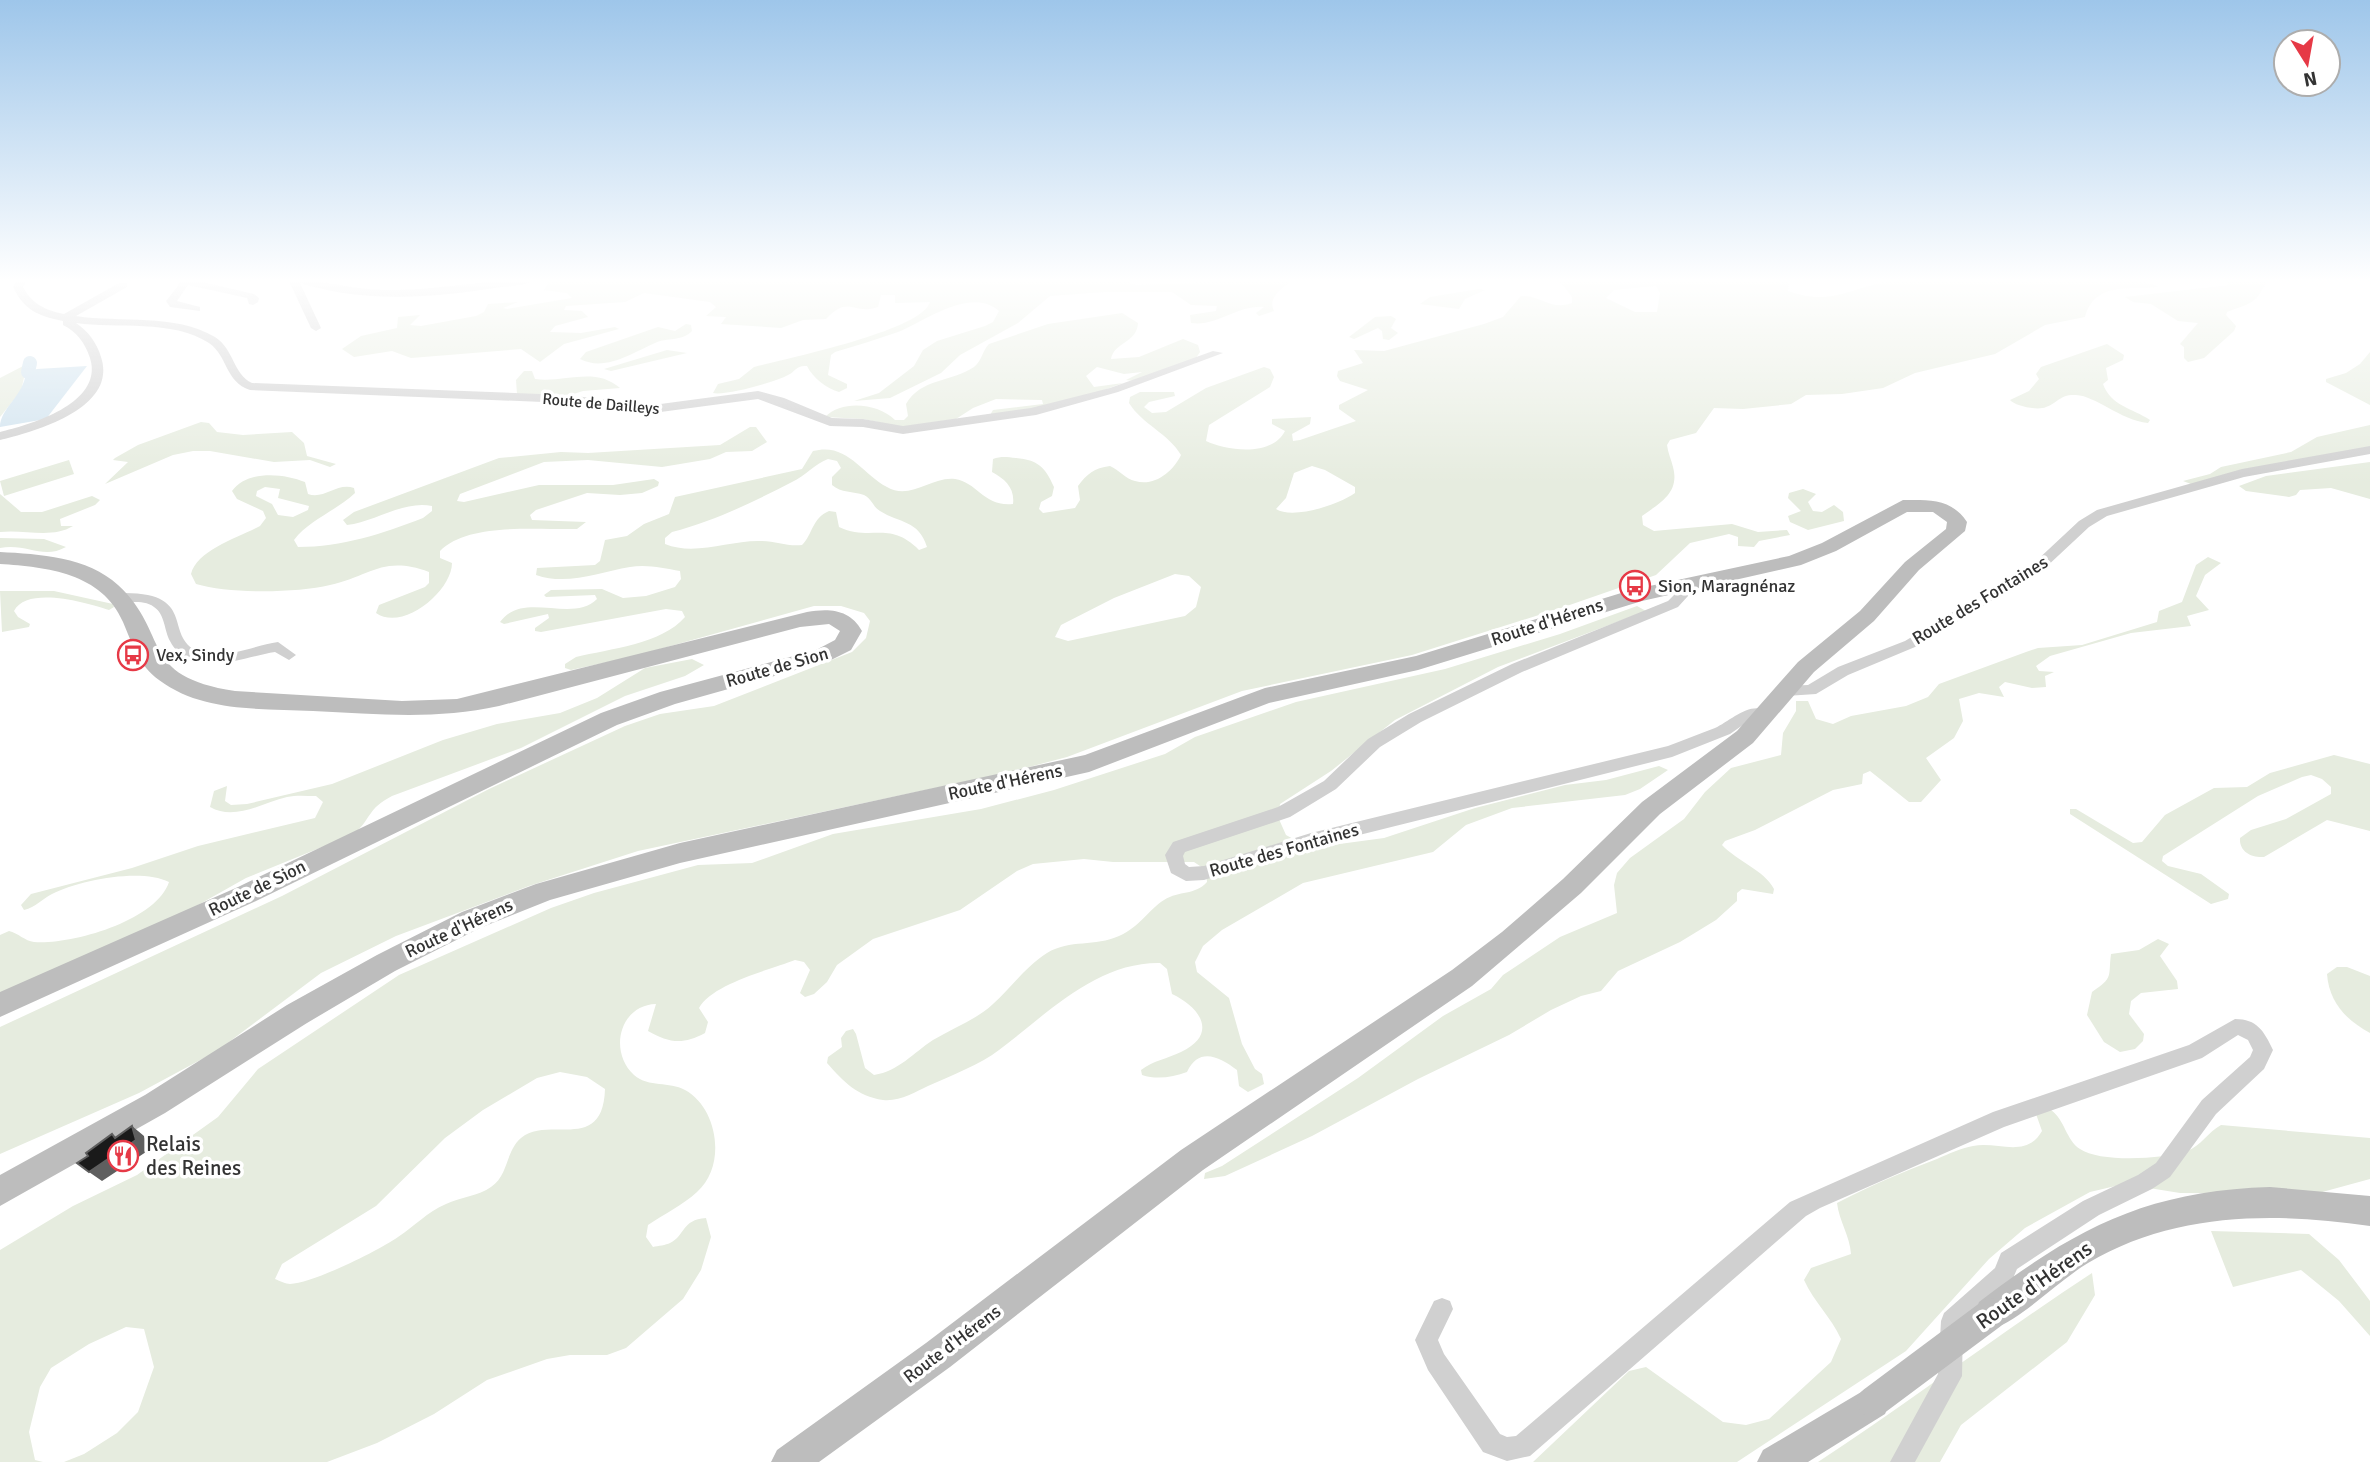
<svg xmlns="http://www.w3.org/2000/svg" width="2370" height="1462" font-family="Signika,sans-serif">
	<rect width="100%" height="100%" fill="#fff"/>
	<g fill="#e6ecdf" fill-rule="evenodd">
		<path d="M551,279C574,279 592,283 614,279H1132L1128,282L1136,285L1294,279C1283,288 1267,297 1274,311L1259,316L1256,313L1264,307C1237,305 1217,327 1191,323L1190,315L1216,311L1217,306L1191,305L1172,292H1104L1050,296L1018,323L960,355L941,373L890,398L854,401L879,393L914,366L923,350L937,341L985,326L993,322L999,311C971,286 925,321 898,332C877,339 856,346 835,352L831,355L828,375L847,384V388L839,392C826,388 813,378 807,366C796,365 796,371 788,375C776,382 725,396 713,393L718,384L739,379L754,367C784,359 922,331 930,302L895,303V295H881L878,307C852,316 850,294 826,319L803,320L781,328L721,324L726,317L706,316L716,307L710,302L644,293L625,302L566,306L564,310L582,311L588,317L555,326L550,332L581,333L615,327L619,329L564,344L540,362L521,349L411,358L392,351L354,357L342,349L361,336L397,328L398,317L420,315L410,325L421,326L476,316L484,312L488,304L518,302L503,308L507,309L572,298L567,293L544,290Z"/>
		<path d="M1558,279L1580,282L1595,279H1789L1788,291C1832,307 1850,287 1892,281C1926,277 2141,273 2159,287C2130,290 2095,281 2085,317L2045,325L1995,354L1915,373L1883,388L1842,394L1806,395L1791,404L1743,409L1714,408L1696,433L1670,440L1667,445C1668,453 1671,459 1673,467C1680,493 1660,503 1642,516L1643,525L1654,531L1732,524L1758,532L1787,530L1790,535L1759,541L1754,547L1738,546V537L1729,534L1690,543L1656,575L1561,608L1412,655L1242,691L1067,757L1010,772L638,851L529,886L396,936L321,973L217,1051L139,1093L0,1154V1027L282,896L489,789L625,726L660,714L714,706L852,652L866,638L870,621L864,613L841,606H814L631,657L571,670L565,668V664L576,657C609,649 662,644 685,617L682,611L666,609L541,632L535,631V628L549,618L548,614L504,624L500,622C523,590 572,624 597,599L595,595L546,597L544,595L551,590L602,589L623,598L646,596L675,587L681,579L680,571C664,568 646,564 630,567C599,572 568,586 536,575L537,568L595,565L600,561L605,540L627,536L644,524L669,514L675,497L802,469L813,451C847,442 861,473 887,487C910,501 932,476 955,479C977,482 984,507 1013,504C1015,488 1005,479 992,472L993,459C1001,456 1007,457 1016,458C1038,460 1045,467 1054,487L1052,496L1041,502L1039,509L1043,513L1075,508L1080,500L1078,486C1087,474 1094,468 1110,466C1119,470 1126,479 1135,481C1154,487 1173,472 1181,455C1169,434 1142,424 1129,403L1130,397L1140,392H1174L1175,396L1149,402L1144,407L1152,413L1166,412L1206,388L1264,367L1270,369L1274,377L1270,387L1209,425L1206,441C1227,451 1272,457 1285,431L1272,424V419L1311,417L1310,424L1292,434L1293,441L1300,440L1356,421L1339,409V405L1368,390L1340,381L1337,376L1338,371L1363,363L1354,350L1384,351L1484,324L1503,317L1521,296C1541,295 1551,311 1572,303V297ZM1656,286L1660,293L1657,312H1635L1606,298L1614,290ZM828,459L837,461L841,468L832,477V485C841,493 853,491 864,495C872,499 873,507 880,511C899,523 919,520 927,547L919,550C889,520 871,542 839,527L836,512L829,511C812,518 813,534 802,545C787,547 774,540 758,541C728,541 694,556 665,544V538L672,532C715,521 753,502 792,482C805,476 816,463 828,459ZM1312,466L1325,470L1355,487V493C1340,504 1293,520 1276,509L1286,498L1294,473ZM1175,574L1189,576L1201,587L1196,607L1185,616L1068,641L1055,637L1061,625L1114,598Z"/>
		<path d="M2221,279H2268C2255,305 2253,302 2227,312L2226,315L2236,326L2234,331L2204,358L2188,362L2184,358V347L2180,344L2198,323L2178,321L2151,304L2133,302L2125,297L2229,285Z"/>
		<path d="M1479,289L1485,290L1465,299L1459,309L1420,304L1430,297Z"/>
		<path d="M1122,313L1138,323C1137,343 1114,342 1111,359L1139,357L1183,339L1198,345L1200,352L1196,358L1134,381L1126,380L1142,372L1124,374L1097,367L1086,376L1094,387L1123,383L1064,405L990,415L993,410L1043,404L1042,400L996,399L973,408L956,419L902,427L863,419L825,417C843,399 879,404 895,420H904L908,416L906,404C921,378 952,382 974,367C982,361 982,351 989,344L1048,324Z"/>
		<path d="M1391,316L1396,319L1391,328L1398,333L1389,340L1383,339L1382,331L1378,328L1354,339L1349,337L1375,317Z"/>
		<path d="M686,324L691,325L692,331C681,342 667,337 655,343C632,353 605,372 580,359L586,352L658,327L675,331Z"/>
		<path d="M2107,344L2124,355L2123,360L2106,368L2108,380L2103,384C2111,406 2132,408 2150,420L2148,423C2120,420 2096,396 2076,395C2060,394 2058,403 2046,407C2038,411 2015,406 2010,400L2029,391L2039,379L2036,374L2041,367Z"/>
		<path d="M667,350L687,353L611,371L604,369Z"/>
		<path d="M2370,352V405L2326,382V379L2346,373L2360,364Z"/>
		<path d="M27,364L21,391L0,417V378Z"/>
		<path d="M524,371H532L535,379C565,383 595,366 620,388L583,391L567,396L517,394L516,380Z"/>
		<path d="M201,422L209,423L217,432L243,435L292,432L304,443L307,456L336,464L330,467L310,460L274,462L210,451H193L173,455L105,484L128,462L113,460L115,458L138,445Z"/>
		<path d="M2370,425V447L2191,484L2183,481L2210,474L2221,467L2291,452L2317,437Z"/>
		<path d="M750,427H756L767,442L752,451L726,452L710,459L662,467L588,460L544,462L460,494L457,501L464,502L539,485H613L654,479L659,482L658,486L642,493L620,495L587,493L536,510L530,515L532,520L586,522L577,529C538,530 468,522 440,551V558L452,563C452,591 403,632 376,613L379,605L425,587L429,583V572C383,555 371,576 330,585C296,593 230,594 196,584L191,574C197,550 238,538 260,526L266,518L263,511L237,499L232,491C247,470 283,473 305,482L308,494C324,500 337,482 354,488L355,493C336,511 309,520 294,540L298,547C342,547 382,534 423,518L432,511V506C404,500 375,522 347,525L343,520L354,512L499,458L561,452L588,453L720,445ZM265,487L280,489L278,498L309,506L308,510L293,517L278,515L272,504L256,496L257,491Z"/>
		<path d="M69,460L74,474L4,496L0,481Z"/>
		<path d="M2370,462V499L2331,488L2300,490L2296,495L2289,497L2246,491L2239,486L2266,476Z"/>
		<path d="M1803,489L1816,494L1808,502L1813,511L1822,512L1834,505L1843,512L1844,521L1808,530L1790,522L1788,516L1801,511L1788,498L1789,493Z"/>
		<path d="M0,494L21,512H42L92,496L100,500L95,505L60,519L61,526H73C52,539 24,529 0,532Z"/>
		<path d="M0,538L44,539L66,547C43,560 27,543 0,548Z"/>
		<path d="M2208,557L2221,563L2205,575L2196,596L2209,610L2187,616L2191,626L2131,633L2050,656L2036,666L2039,671L2054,672L2045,676L2046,687L2032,688L2005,682L1999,687L2004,697L1979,693L1959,699L1963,721L1954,738L1926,758L1941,780L1921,802H1909L1870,771L1863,774L1862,784L1833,790L1755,830L1725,841L1722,845C1737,861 1764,870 1774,889L1773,894L1742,889L1737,893V901L1716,920L1680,942L1618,971L1601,991L1581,996L1551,1010L1509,1035L1418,1079L1312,1136L1225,1176L1204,1179L1205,1173L1222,1166L1358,1078L1443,1016L1491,989L1503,975L1560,937L1617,913L1614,885L1617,873L1630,858L1684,819L1705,792L1731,768L1781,755L1783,733L1796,711V701H1808L1816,719L1833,724L1851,716L1906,706L1928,697L1939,684L2026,652L2038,648L2082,645L2157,622L2159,611L2182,602L2196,565Z"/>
		<path d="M0,591H54L113,604L114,607L109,610C88,603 27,585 14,611L18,617L30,624L29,627L2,632Z"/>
		<path d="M1637,606L1646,611L1498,667L1395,720L1331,771L1280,804L1278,817L1286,835L1308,847L1332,845L1384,838L1475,808L1565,785L1606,780L1659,766L1668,770L1640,789L1625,795L1512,808L1466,825L1433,852L1303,883L1222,930L1203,946L1195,962L1197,972L1229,998L1242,1044L1255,1069L1262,1074L1264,1084L1248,1092L1239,1086L1237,1070C1220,1057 1199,1046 1187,1072C1173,1077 1157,1080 1142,1075L1141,1070C1154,1060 1167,1059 1181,1052C1219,1034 1200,1007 1172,994L1167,969L1160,963C1096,962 1047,1014 999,1050C981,1064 950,1076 928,1086C915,1092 899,1102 883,1100C857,1096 844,1082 827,1063L828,1057L842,1047L841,1038L846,1031L853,1029L856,1034L865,1068L874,1075C899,1071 913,1053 933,1040C953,1028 976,1020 993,1004C1012,987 1025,967 1047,953C1070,939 1095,947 1119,936C1140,927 1149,909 1164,900C1180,890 1194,896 1207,882L1206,870L1194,862H1113L1084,859L1033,864L1017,871L960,910L873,939L837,965L827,982L814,994L805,997L800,993L810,970L804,962L795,960C769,970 712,984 699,1008L708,1022L705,1033C683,1045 669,1043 648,1031L656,1004C620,1005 608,1051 634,1075C649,1088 669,1081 685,1090C718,1108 727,1166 697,1192C683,1205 664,1214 648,1225L646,1237L653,1247C658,1246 666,1245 670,1243C686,1235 681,1220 706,1218L711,1237L701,1270L683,1299L626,1348L607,1355H570L547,1359L487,1380L434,1414L377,1443L327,1462H64L84,1454L117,1433L138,1412L154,1367L144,1329L126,1327L89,1344L51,1368L40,1387L29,1432L35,1460L43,1462H0V1250L73,1206L137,1175L218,1117L258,1069L399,975L551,908L594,893L698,865L752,863L833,834L981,809L1054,790L1165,754L1195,737L1296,702L1445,669L1560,634ZM560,1072L587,1077L605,1089C603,1154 549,1115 521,1138C505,1152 509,1175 491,1187C479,1196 460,1197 446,1204C427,1212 415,1226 398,1237C378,1251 313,1283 290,1284C286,1284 280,1281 275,1279L282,1264L376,1206L445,1138L483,1110L537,1078Z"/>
		<path d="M692,659L704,665L685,676L625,696L521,748L392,796C367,809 372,818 354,834L246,878L191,909L0,994V935L9,931C18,933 25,941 34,942C71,945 156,921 169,882C141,868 80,880 52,894C42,899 36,907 24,910L21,905L31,894L132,868L198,846L315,818L323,802L316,796C306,796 296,795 287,797C262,803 235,821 210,807L214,791L227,786L225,801L231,805L247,804L332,784L443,740L497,724L560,713L597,698L645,668Z"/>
		<path d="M2334,755L2370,764V831L2327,820L2264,857C2252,858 2239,852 2240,838L2251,830L2286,819L2331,794V787L2322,779L2311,775L2302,777L2258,796L2163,856L2162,861L2168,866L2201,874L2229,894L2228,899L2211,904L2070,814V809H2076L2133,843L2142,842L2165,815L2214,788L2247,787L2270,773Z"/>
		<path d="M2158,939L2169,944L2160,956L2177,981L2178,989L2141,993L2131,1001L2129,1014L2144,1034L2143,1041L2135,1049L2120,1052L2104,1042L2087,1015L2092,992C2114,977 2108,977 2111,954L2139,950Z"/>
		<path d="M2337,967H2347L2370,976V1033C2346,1020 2329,1002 2327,974Z"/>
		<path d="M2051,1110C2065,1120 2066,1140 2080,1149C2100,1163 2164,1159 2187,1151C2201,1146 2208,1132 2221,1125L2370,1138V1179L2315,1194L2180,1193L2124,1184L2090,1192L2025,1228L1989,1259L1906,1351L1737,1462H1533L1629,1371L1646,1367L1723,1422L1746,1425L1769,1419L1831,1362L1841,1339C1831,1317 1814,1302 1804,1280L1811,1268L1851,1254C1850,1236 1839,1221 1837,1203C1870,1186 1902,1172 1937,1159C1948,1154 1961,1148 1973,1146C1998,1141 2026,1159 2042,1131L2036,1114Z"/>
		<path d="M2211,1231L2309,1234L2339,1260L2370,1301V1336L2339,1301L2301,1270L2233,1287Z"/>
		<path d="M2092,1273L2095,1295L2067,1342L1961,1425L1940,1462H1818C1911,1401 1999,1334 2092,1273Z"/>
	</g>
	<path fill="#cfe2ee" d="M87,366L46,419L0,427C0,408 24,396 26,372L37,369Z"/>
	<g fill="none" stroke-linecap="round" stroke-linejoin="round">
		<path stroke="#cfe2ee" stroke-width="14" d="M28,372L30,363"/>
		<g fill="#d0d0d0" fill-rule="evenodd">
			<path d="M18,279H28L23,287C32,304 45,310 64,314L119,283H127V287L76,316C120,323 175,313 215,337C234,349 233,374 252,383L566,395L653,405L758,391L784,398L832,418L863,419L903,426L1031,408L1110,388L1213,351L1223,353L1118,392L1036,415L903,434L863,427L830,426L758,399L653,413L566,403L250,390C225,382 228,356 209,343C172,319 117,329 76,323C88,331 97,343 101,357C118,408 36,431 0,440V432C33,424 104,403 90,358C85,343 77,332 63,325V321C38,316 24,310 13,287Z"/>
			<path d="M179,279H189L254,294L259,298L258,302L253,305L249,304L247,298L188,285L177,301L200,307V311L170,307L166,301L178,286Z"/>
			<path d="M288,279C321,279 352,290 385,290C436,291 486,279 537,279C526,286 508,286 495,288C430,298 364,303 300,283L321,328L316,331L311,328Z"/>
			<path d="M2370,446V454L2244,477L2107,516L2089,527L2044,569L1915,647L1848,675L1816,694L1786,696L1778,691L1786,686L1808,685L1838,667L1905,641L2034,563L2079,521L2097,510L2242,469Z"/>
			<path d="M1677,582L1682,584L1688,596L1678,607L1522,672L1421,722L1380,747L1336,789L1290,817L1185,852L1183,856L1185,864L1189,867L1204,866L1311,833L1668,746C1684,740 1699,734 1715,728C1732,720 1756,695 1773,717L1771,721L1750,720L1730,734L1672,757L1311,847L1204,880L1186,881L1171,873L1165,855L1173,842L1278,807L1324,781L1368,739L1409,714L1512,664L1668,601L1674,595L1670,587Z"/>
			<path d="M122,593C201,592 160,639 202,653C225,660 255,645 278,642L296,655L289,660L275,652C242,657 191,681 170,641C164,630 165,614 154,607C143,599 129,604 117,601L115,598L117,595Z"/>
			<path d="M2235,1019C2257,1019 2264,1031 2273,1050L2264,1069L2216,1114L2170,1177L2152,1189L2099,1215L2017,1269L2014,1276L2022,1299L2019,1307L2011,1310L2003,1307L1998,1295L1963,1326L1962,1376L1915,1462H1890L1938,1374L1941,1321L1944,1313L1995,1268L2001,1253L2083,1201L2138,1175L2156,1163L2202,1100L2250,1057L2253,1050L2248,1040L2238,1035L2202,1058L2004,1127L1820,1208L1806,1216L1530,1456L1507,1461L1483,1452L1428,1370L1415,1340L1434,1301L1442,1298L1450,1301L1453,1309L1438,1340L1444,1354L1500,1434L1507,1437L1516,1436L1790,1202L1993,1112L2189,1045Z"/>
		</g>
		<g fill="#bdbdbd" fill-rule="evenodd">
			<path d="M1903,500C1929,500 1951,498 1967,522L1965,531L1919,570L1874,621L1814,672L1753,743L1660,814L1581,893L1472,986L1203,1170L950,1367L819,1462H771L777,1450L926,1343L1181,1150L1452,970L1502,932L1563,879L1642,802L1737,731L1798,662L1860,611L1905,562L1946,529L1947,522L1933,512H1907L1836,551L1801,565L1642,601L1418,670L1269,703L1089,772L680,863L550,900L480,928L395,971L307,1023L165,1113L0,1206V1175L145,1095L287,1005L377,955L462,912L536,884L680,843L1085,755L1265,688L1416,656L1631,590L1789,556L1822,543Z"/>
			<path d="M0,552C39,554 88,557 118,585C171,634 137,676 235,691L402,701L457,699L807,612C829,608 850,609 862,631L851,650L831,660L675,704L617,725L256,901L0,1017V992L238,887L601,713L660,692L816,650L835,640L840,631L829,624L800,627L499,706C436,720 377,714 313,711C261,708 203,713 159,680C139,666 132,643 123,622C102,573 47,567 0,564Z"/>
			<path d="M2270,1187L2370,1196V1226C2274,1212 2174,1212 2088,1263C2055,1283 2026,1316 1991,1330L1979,1326L1975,1314L1979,1302C2076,1228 2146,1191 2270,1187Z"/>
			<path d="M1873,1385L1885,1390L1890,1402L1885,1414L1808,1462H1757L1763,1450Z"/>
		</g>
		<path stroke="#bdbdbd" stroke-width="31" d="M1873,1402L1991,1314"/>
	</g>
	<path fill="#5f5f5f" d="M132,1126L144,1136L149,1150L102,1181L89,1172L115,1138L112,1134L125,1144Z"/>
	<path fill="#1a1a1a" stroke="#5f5f5f" stroke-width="2" d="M132,1126L136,1140L89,1172L77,1163L88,1156L86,1153L112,1134L115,1138Z"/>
	<linearGradient id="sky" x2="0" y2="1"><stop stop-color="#9ec6ea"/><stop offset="0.58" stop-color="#fff"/><stop offset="1" stop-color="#fff" stop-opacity="0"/></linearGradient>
	<rect width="2370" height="484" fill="url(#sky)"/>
	<defs>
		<g id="bus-ring" transform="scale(1.575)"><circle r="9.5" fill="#fff" stroke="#e63946" stroke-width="1.5"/><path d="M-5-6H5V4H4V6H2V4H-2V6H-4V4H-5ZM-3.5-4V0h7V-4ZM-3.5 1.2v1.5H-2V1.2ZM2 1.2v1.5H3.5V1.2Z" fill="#e63946"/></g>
		<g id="restaurant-ring" transform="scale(1.575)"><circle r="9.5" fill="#fff" stroke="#e63946" stroke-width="1.5"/><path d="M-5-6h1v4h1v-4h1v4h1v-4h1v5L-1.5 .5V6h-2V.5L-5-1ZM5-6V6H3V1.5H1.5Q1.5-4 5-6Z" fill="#e63946"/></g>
	</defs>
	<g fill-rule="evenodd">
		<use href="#bus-ring" x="1635" y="586"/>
		<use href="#bus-ring" x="133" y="655"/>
		<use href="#restaurant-ring" x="123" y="1156"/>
	</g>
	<g text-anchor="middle" stroke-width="7" stroke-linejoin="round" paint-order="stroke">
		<g font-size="16" fill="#333" stroke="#fff">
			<text transform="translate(601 403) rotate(5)" y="6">Route de Dailleys</text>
		</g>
		<g font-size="18" fill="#333" stroke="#fff" text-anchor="start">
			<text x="1658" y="592">Sion, Maragnénaz</text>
			<text x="156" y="661">Vex, Sindy</text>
		</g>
		<g font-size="18" fill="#333" stroke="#fff">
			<text transform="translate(1980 600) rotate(-31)" y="6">Route des Fontaines</text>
			<text transform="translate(1547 622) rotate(-18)" y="6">Route d'Hérens</text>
			<text transform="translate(777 667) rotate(-16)" y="6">Route de Sion</text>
			<text transform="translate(1005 782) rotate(-12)" y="6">Route d'Hérens</text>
			<text transform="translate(1284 850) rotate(-16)" y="6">Route des Fontaines</text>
			<text transform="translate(257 888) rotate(-26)" y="6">Route de Sion</text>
			<text transform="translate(459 928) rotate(-25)" y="6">Route d'Hérens</text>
			<text transform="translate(952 1344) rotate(-37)" y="6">Route d'Hérens</text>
		</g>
		<g font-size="21" fill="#333" stroke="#fff" text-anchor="start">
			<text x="146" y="1151">Relais<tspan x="146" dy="24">des Reines</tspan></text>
		</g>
		<g font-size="21" fill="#333" stroke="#fff">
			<text transform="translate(2034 1285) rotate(-35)" y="7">Route d'Hérens</text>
		</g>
	</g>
	<g transform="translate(2307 63) rotate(169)"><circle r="33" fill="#ffffff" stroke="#adadad" stroke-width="2"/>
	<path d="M0-5L12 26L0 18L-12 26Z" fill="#e63946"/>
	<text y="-10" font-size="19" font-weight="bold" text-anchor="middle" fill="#333333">N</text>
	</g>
</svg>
